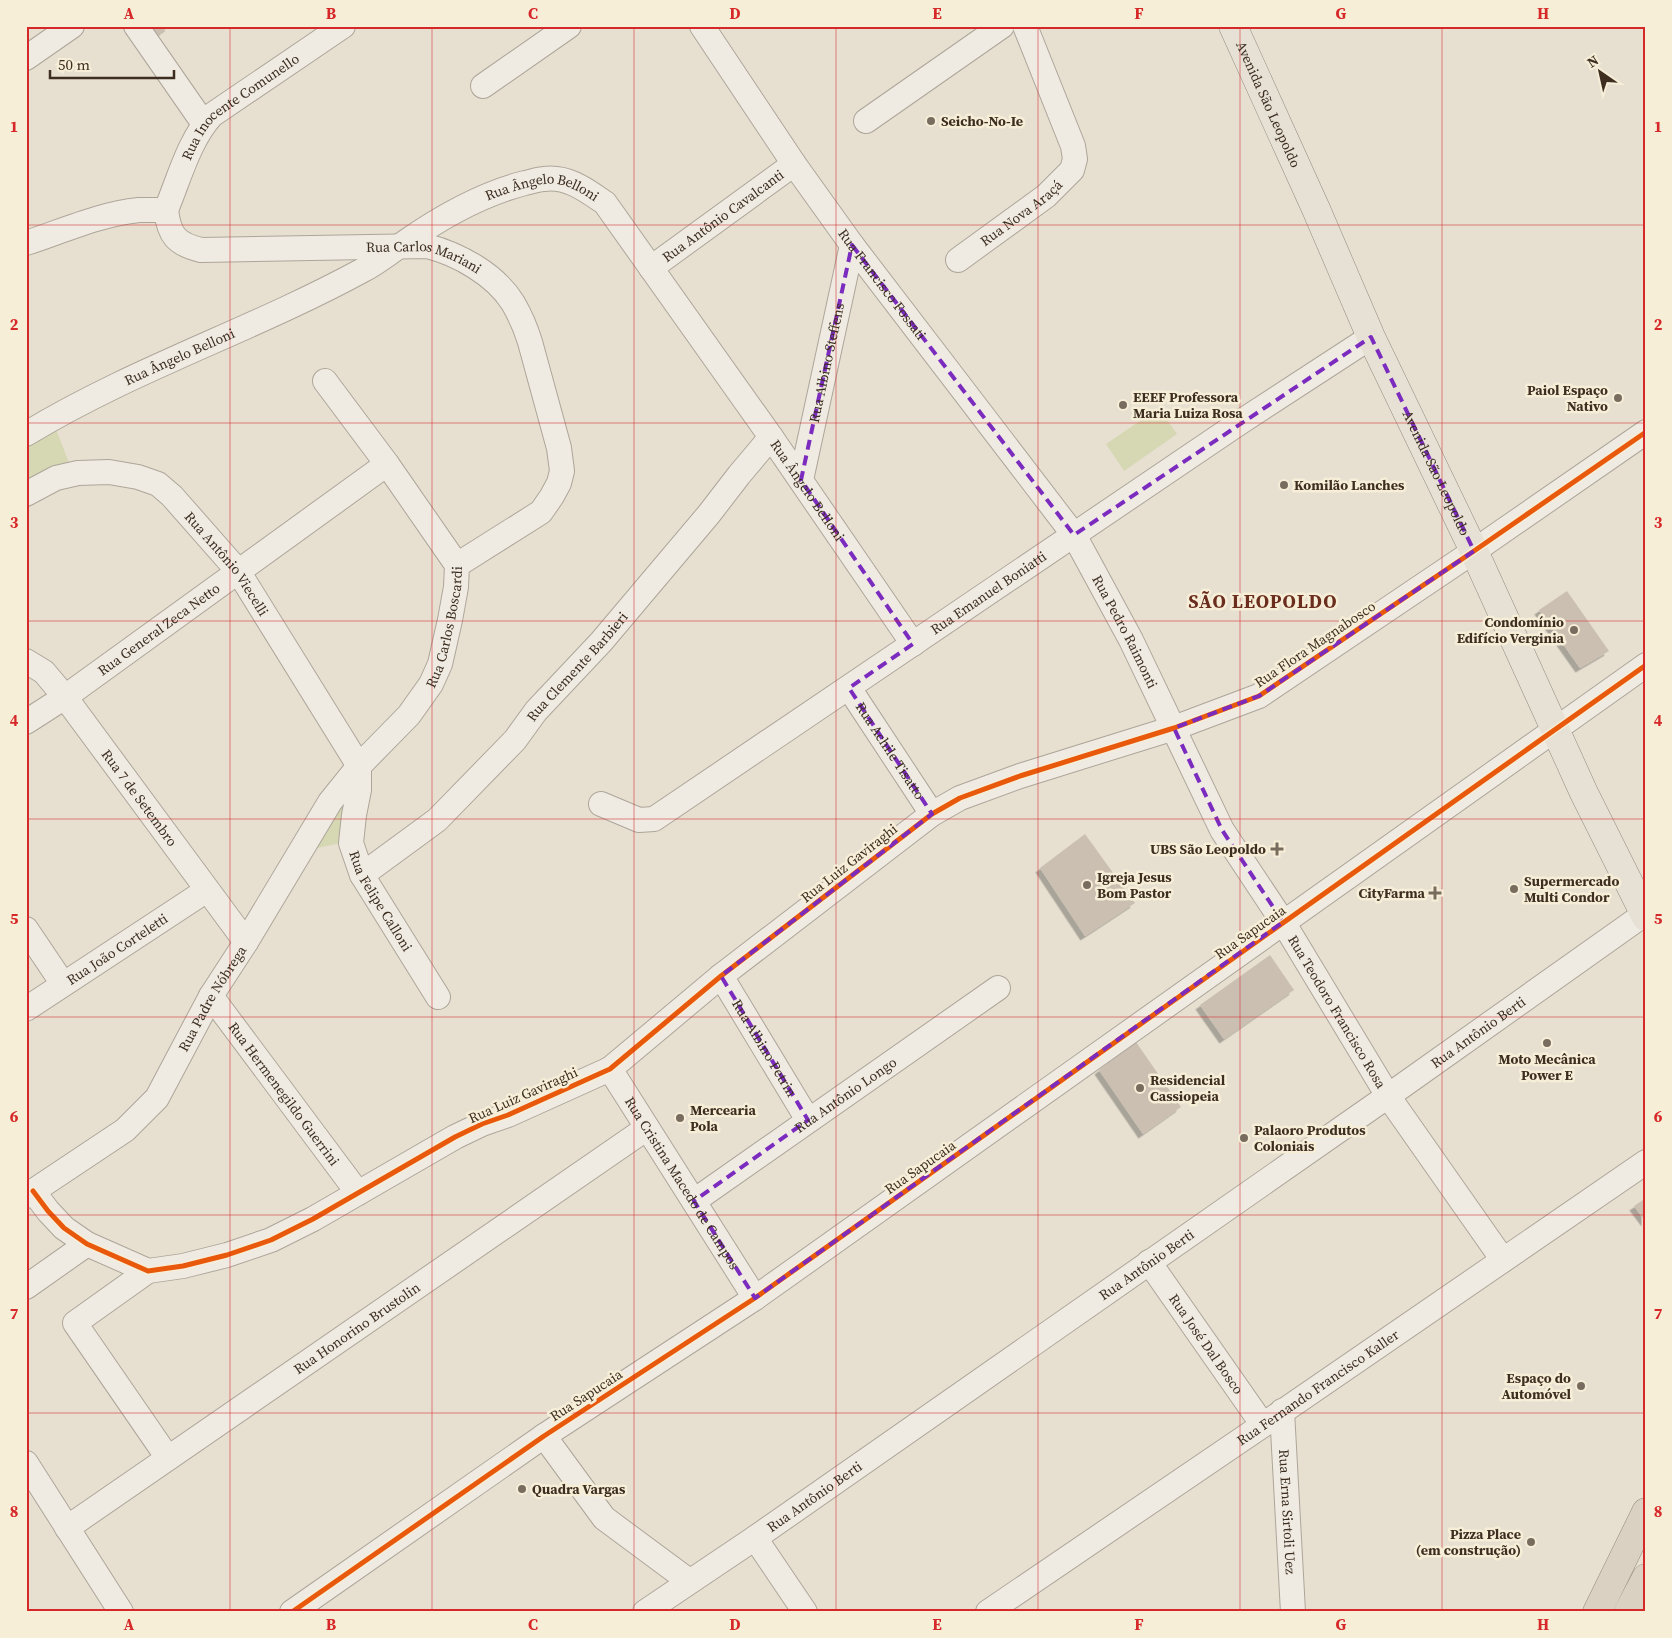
<svg xmlns="http://www.w3.org/2000/svg" width="1672" height="1638" font-family="'Source Serif 4',serif">
	<defs>
		<filter id="shadow"><feDropShadow dx="-4.5" dy="4.5" stdDeviation="0" flood-color="#0004"/></filter>
	</defs>
	<rect width="100%" height="100%" fill="#e7e0d1"/>
	<g fill="#d6d7b3">
		<path d="M1159,408L1177,434L1124,471L1106,444Z"/>
		<path d="M55,427L70,465L26,487V443Z"/>
		<path d="M350,783L341,843L313,849Z"/>
	</g>
	<g fill="#cbbfb2" filter="url(#shadow)">
		<path d="M144,26H170L152,39Z"/>
		<path d="M1567,591L1609,651L1580,668L1539,610Z"/>
		<path d="M1085,834L1135,903L1085,936L1040,868Z"/>
		<path d="M1270,955L1294,990L1224,1039L1200,1005Z"/>
		<path d="M1136,1042L1181,1107L1143,1134L1099,1070Z"/>
		<path d="M1646,1198V1222L1634,1206Z"/>
	</g>
	<g fill="none" stroke-linecap="round" stroke-linejoin="round">
		<g stroke="#ada599" stroke-width="26">
			<g id="minor">
				<path d="M136,26L204,124"/>
				<path id="s1" d="M702,26L794,164L852,245L1074,535L1131,640L1222,830L1283,922L1388,1096L1503,1260"/>
				<path d="M26,58L72,26"/>
				<path d="M483,86L569,26"/>
				<path d="M866,121L1002,26"/>
				<path id="s2" d="M166,210C179,179 189,140 212,115L343,26"/>
				<path id="s3" d="M26,243C63,231 100,214 139,210C148,210 157,210 166,210C169,235 176,244 201,250L427,246C458,254 495,274 513,303C520,315 526,329 530,342L559,448L562,471L559,483L552,496L541,512L457,565"/>
				<path id="s4" d="M958,260L1046,196L1072,170L1075,159L1073,146L1025,26"/>
				<path id="s5" d="M651,268L794,164"/>
				<path id="s6" d="M26,434C133,369 253,330 363,270C377,263 390,252 404,243C441,217 481,194 525,183C531,182 538,179 544,179C568,176 586,190 605,203L771,437L913,644"/>
				<path id="s7" d="M801,480L852,245"/>
				<path id="s8" d="M26,494L56,478L78,473L109,472L138,477L158,484L172,496L238,571L359,766V790L354,815L351,843L362,875L438,997"/>
				<path id="s9" d="M26,661L44,672L65,697L246,942"/>
				<path id="s10" d="M849,688L932,814"/>
				<path id="s11" d="M26,722L65,697L387,464"/>
				<path id="s12" d="M601,804L639,820L654,819L1239,423L1371,337"/>
				<path id="s13" d="M362,875L437,820L515,740L536,711L601,642L709,514L739,475L771,437"/>
				<path d="M26,929L63,984"/>
				<path id="s14" d="M721,976L808,1120"/>
				<path id="s15" d="M211,996L358,1193"/>
				<path id="s16" d="M26,1009L207,890"/>
				<path id="s17" d="M610,1069L755,1298"/>
				<path d="M33,1191L48,1211L64,1228L87,1244L148,1271L183,1266L227,1255L271,1240L313,1219L455,1137L482,1124L508,1115L610,1069L721,976L932,814L960,798L1020,776L1174,728L1259,696L1474,551L1646,432"/>
				<path id="s18" d="M26,1196L125,1130L157,1098L211,996L246,942L330,802L359,766L409,715L431,684L440,664L450,620L456,587L457,565L387,464L325,381"/>
				<path id="s19" d="M694,1201L998,988"/>
				<path id="s20" d="M1149,1262L1263,1425"/>
				<path d="M148,1271L75,1323L168,1458"/>
				<path d="M26,1287L87,1244"/>
				<path id="s21" d="M1282,1411L1293,1612"/>
				<path d="M544,1436L604,1518L689,1581"/>
				<path d="M26,1463L121,1612"/>
				<path id="s22" d="M67,1528L647,1128"/>
				<path d="M755,1538L805,1612"/>
				<path d="M292,1612L544,1436L755,1298L1646,665"/>
				<path id="s23" d="M645,1612L755,1538L1388,1096L1646,913"/>
				<path id="s24" d="M988,1612L1263,1425L1646,1162"/>
			</g>
		</g>
		<g stroke="#928b80" stroke-width="29">
			<g id="major">
				<path id="s25" d="M1233,26L1316,209L1371,337L1474,551L1584,793L1646,917"/>
			</g>
		</g>
		<g stroke="#928b80" stroke-width="29">
			<g id="highway">
				<path d="M1597,1612L1646,1512"/>
				<path d="M1628,1612L1646,1578"/>
			</g>
		</g>
		<use href="#minor" stroke="#efebe3" stroke-width="24"/>
		<use href="#major" stroke="#e6e1d4" stroke-width="28"/>
		<use href="#highway" stroke="#dad1c2" stroke-width="28"/>
		<g stroke="#f7eed8" stroke-width="8">
			<g id="cycleway">
				<path d="M33,1191L48,1211L64,1228L87,1244L148,1271L183,1266L227,1255L271,1240L313,1219L455,1137L482,1124L508,1115L610,1069L721,976L932,814L960,798L1020,776L1174,728L1259,696L1474,551L1646,432"/>
				<path d="M292,1612L544,1436L755,1298L1646,665"/>
			</g>
		</g>
		<use href="#cycleway" stroke="#e8590c" stroke-width="5"/>
	</g>
	<path fill="none" stroke="#7b2cbf" stroke-width="4" stroke-dasharray="10 6" stroke-linejoin="round" d="M852,245L1074,535L1371,337L1474,551L1259,696L1174,728L1222,830L1283,922L755,1298L694,1201L808,1120L721,976L932,814L849,688L913,644L801,480Z"/>
	<path fill="none" stroke="#d62828" stroke-width="1" stroke-opacity="0.55" d="M230,26V1612M432,26V1612M634,26V1612M836,26V1612M1038,26V1612M1240,26V1612M1442,26V1612M26,225H1646M26,423H1646M26,621H1646M26,819H1646M26,1017H1646M26,1215H1646M26,1413H1646"/>
	<g fill="#786c5e" stroke="#f7eed8" stroke-width="2">
		<circle cx="931" cy="121" r="5"/>
		<circle cx="1618" cy="398" r="5"/>
		<circle cx="1123" cy="405" r="5"/>
		<circle cx="1284" cy="485" r="5"/>
		<circle cx="1574" cy="630" r="5"/>
		<path d="M1274.5 841.5h5v5h5v5h-5v5h-5v-5h-5v-5h5z"/>
		<circle cx="1087" cy="885" r="5"/>
		<circle cx="1514" cy="889" r="5"/>
		<path d="M1432.5 885.5h5v5h5v5h-5v5h-5v-5h-5v-5h5z"/>
		<circle cx="1547" cy="1043" r="5"/>
		<circle cx="1140" cy="1088" r="5"/>
		<circle cx="680" cy="1118" r="5"/>
		<circle cx="1244" cy="1138" r="5"/>
		<circle cx="1581" cy="1386" r="5"/>
		<circle cx="522" cy="1489" r="5"/>
		<circle cx="1531" cy="1542" r="5"/>
	</g>
	<g text-anchor="middle" stroke-width="5" stroke-linejoin="round" paint-order="stroke">
		<g font-size="14" fill="#3d2e20" stroke="#f7eed8">
			<text dy="5" stroke="none"><textPath href="#s25" startOffset="86">Avenida São Leopoldo</textPath></text>
			<text dy="5" stroke="none"><textPath href="#s2" startOffset="132">Rua Inocente Comunello</textPath></text>
			<text dy="5" stroke="none"><textPath href="#s6" startOffset="578">Rua Ângelo Belloni</textPath></text>
			<text dy="5" stroke="none"><textPath href="#s4" startOffset="79">Rua Nova Araçá</textPath></text>
			<text dy="5" stroke="none"><textPath href="#s5" startOffset="89">Rua Antônio Cavalcanti</textPath></text>
			<text dy="5" stroke="none"><textPath href="#s3" startOffset="428">Rua Carlos Mariani</textPath></text>
			<text dy="5" stroke="none"><textPath href="#s1" startOffset="315">Rua Francisco Fossati</textPath></text>
			<text dy="5" stroke="none"><textPath href="#s6" startOffset="172">Rua Ângelo Belloni</textPath></text>
			<text dy="5" stroke="none"><textPath href="#s7" startOffset="120">Rua Albino Steffens</textPath></text>
			<text dy="5" stroke="none"><textPath href="#s25" startOffset="491">Avenida São Leopoldo</textPath></text>
			<text dy="5" stroke="none"><textPath href="#s6" startOffset="998">Rua Ângelo Belloni</textPath></text>
			<text dy="5" stroke="none"><textPath href="#s8" startOffset="244">Rua Antônio Viecelli</textPath></text>
			<text dy="5" stroke="none"><textPath href="#s12" startOffset="460">Rua Emanuel Boniatti</textPath></text>
			<text dy="5" stroke="none"><textPath href="#s18" startOffset="722">Rua Carlos Boscardi</textPath></text>
			<text dy="5" stroke="none"><textPath href="#s11" startOffset="162">Rua General Zeca Netto</textPath></text>
			<text dy="5" stroke="none"><textPath href="#s1" startOffset="740">Rua Pedro Raimonti</textPath></text>
			<text transform="translate(1315 644) rotate(-34)" y="5">Rua Flora Magnabosco</text>
			<text dy="5" stroke="none"><textPath href="#s13" startOffset="301">Rua Clemente Barbieri</textPath></text>
			<text dy="5" stroke="none"><textPath href="#s10" startOffset="75">Rua Achile Tisatto</textPath></text>
			<text dy="5" stroke="none"><textPath href="#s9" startOffset="179">Rua 7 de Setembro</textPath></text>
			<text transform="translate(849 863) rotate(-38)" y="5">Rua Luiz Gaviraghi</text>
			<text dy="5" stroke="none"><textPath href="#s8" startOffset="629">Rua Felipe Calloni</textPath></text>
			<text transform="translate(1250 932) rotate(-35)" y="5">Rua Sapucaia</text>
			<text dy="5" stroke="none"><textPath href="#s16" startOffset="109">Rua João Corteletti</textPath></text>
			<text dy="5" stroke="none"><textPath href="#s18" startOffset="278">Rua Padre Nóbrega</textPath></text>
			<text dy="5" stroke="none"><textPath href="#s1" startOffset="1176">Rua Teodoro Francisco Rosa</textPath></text>
			<text dy="5" stroke="none"><textPath href="#s23" startOffset="1015">Rua Antônio Berti</textPath></text>
			<text dy="5" stroke="none"><textPath href="#s14" startOffset="84">Rua Albino Petrin</textPath></text>
			<text dy="5" stroke="none"><textPath href="#s15" startOffset="122">Rua Hermenegildo Guerrini</textPath></text>
			<text dy="5" stroke="none"><textPath href="#s19" startOffset="185">Rua Antônio Longo</textPath></text>
			<text transform="translate(523 1095) rotate(-24)" y="5">Rua Luiz Gaviraghi</text>
			<text transform="translate(920 1167) rotate(-35)" y="5">Rua Sapucaia</text>
			<text dy="5" stroke="none"><textPath href="#s17" startOffset="135">Rua Cristina Macedo de Campos</textPath></text>
			<text dy="5" stroke="none"><textPath href="#s23" startOffset="610">Rua Antônio Berti</textPath></text>
			<text dy="5" stroke="none"><textPath href="#s22" startOffset="352">Rua Honorino Brustolin</textPath></text>
			<text dy="5" stroke="none"><textPath href="#s20" startOffset="100">Rua José Dal Bosco</textPath></text>
			<text dy="5" stroke="none"><textPath href="#s24" startOffset="399">Rua Fernando Francisco Kaller</textPath></text>
			<text transform="translate(586 1395) rotate(-33)" y="5">Rua Sapucaia</text>
			<text dy="5" stroke="none"><textPath href="#s23" startOffset="205">Rua Antônio Berti</textPath></text>
			<text dy="5" stroke="none"><textPath href="#s21" startOffset="101">Rua Erna Sirtoli Uez</textPath></text>
		</g>
		<g font-size="14" font-weight="bold" fill="#3d2e20" stroke="#f7eed8" text-anchor="start">
			<text x="941" y="126">Seicho-No-Ie</text>
			<text x="1608" y="395" text-anchor="end">Paiol Espaço<tspan x="1608" dy="16">Nativo</tspan></text>
			<text x="1133" y="402">EEEF Professora<tspan x="1133" dy="16">Maria Luiza Rosa</tspan></text>
			<text x="1294" y="490">Komilão Lanches</text>
			<text x="1564" y="627" text-anchor="end">Condomínio<tspan x="1564" dy="16">Edifício Verginia</tspan></text>
			<text x="1266" y="854" text-anchor="end">UBS São Leopoldo</text>
			<text x="1097" y="882">Igreja Jesus<tspan x="1097" dy="16">Bom Pastor</tspan></text>
			<text x="1524" y="886">Supermercado<tspan x="1524" dy="16">Multi Condor</tspan></text>
			<text x="1425" y="898" text-anchor="end">CityFarma</text>
			<text x="1547" y="1064" text-anchor="middle">Moto Mecânica<tspan x="1547" dy="16">Power E</tspan></text>
			<text x="1150" y="1085">Residencial<tspan x="1150" dy="16">Cassiopeia</tspan></text>
			<text x="690" y="1115">Mercearia<tspan x="690" dy="16">Pola</tspan></text>
			<text x="1254" y="1135">Palaoro Produtos<tspan x="1254" dy="16">Coloniais</tspan></text>
			<text x="1571" y="1383" text-anchor="end">Espaço do<tspan x="1571" dy="16">Automóvel</tspan></text>
			<text x="532" y="1494">Quadra Vargas</text>
			<text x="1521" y="1539" text-anchor="end">Pizza Place<tspan x="1521" dy="16">(em construção)</tspan></text>
		</g>
		<g font-size="19" font-weight="bold" letter-spacing="1" fill="#6b2e1e" stroke="#f7eed8">
			<text x="1263" y="608">SÃO LEOPOLDO</text>
		</g>
	</g>
	<rect width="1672" height="1638" fill="none" stroke="#f7eed8" stroke-width="55"/>
	<g transform="translate(1600 72) rotate(326)" stroke="#f7eed8" stroke-width="4" paint-order="stroke">
	<path d="M0-4L9 19L0 12L-9 19Z" fill="#3d2e20"/>
	<text y="-8" font-size="14" font-weight="bold" text-anchor="middle" fill="#3d2e20">N</text>
	</g>
	<path d="M50 70v8h124v-8" fill="none" stroke="#3d2e20" stroke-width="2.5"/>
	<text x="58" y="70" font-size="15" fill="#3d2e20" stroke="#f7eed8" stroke-width="4" paint-order="stroke">50 m</text>
	<rect x="28" y="28" width="1616" height="1582" fill="none" stroke="#d62828" stroke-width="2"/>
	<g font-size="16" text-anchor="middle" font-weight="bold" fill="#d62828">
		<text x="129" y="19">A</text>
		<text x="331" y="19">B</text>
		<text x="533" y="19">C</text>
		<text x="735" y="19">D</text>
		<text x="937" y="19">E</text>
		<text x="1139" y="19">F</text>
		<text x="1341" y="19">G</text>
		<text x="1543" y="19">H</text>
		<text x="14" y="132">1</text>
		<text x="1658" y="132">1</text>
		<text x="14" y="330">2</text>
		<text x="1658" y="330">2</text>
		<text x="14" y="528">3</text>
		<text x="1658" y="528">3</text>
		<text x="14" y="726">4</text>
		<text x="1658" y="726">4</text>
		<text x="14" y="924">5</text>
		<text x="1658" y="924">5</text>
		<text x="14" y="1122">6</text>
		<text x="1658" y="1122">6</text>
		<text x="14" y="1319">7</text>
		<text x="1658" y="1319">7</text>
		<text x="14" y="1517">8</text>
		<text x="1658" y="1517">8</text>
		<text x="129" y="1630">A</text>
		<text x="331" y="1630">B</text>
		<text x="533" y="1630">C</text>
		<text x="735" y="1630">D</text>
		<text x="937" y="1630">E</text>
		<text x="1139" y="1630">F</text>
		<text x="1341" y="1630">G</text>
		<text x="1543" y="1630">H</text>
	</g>
</svg>
